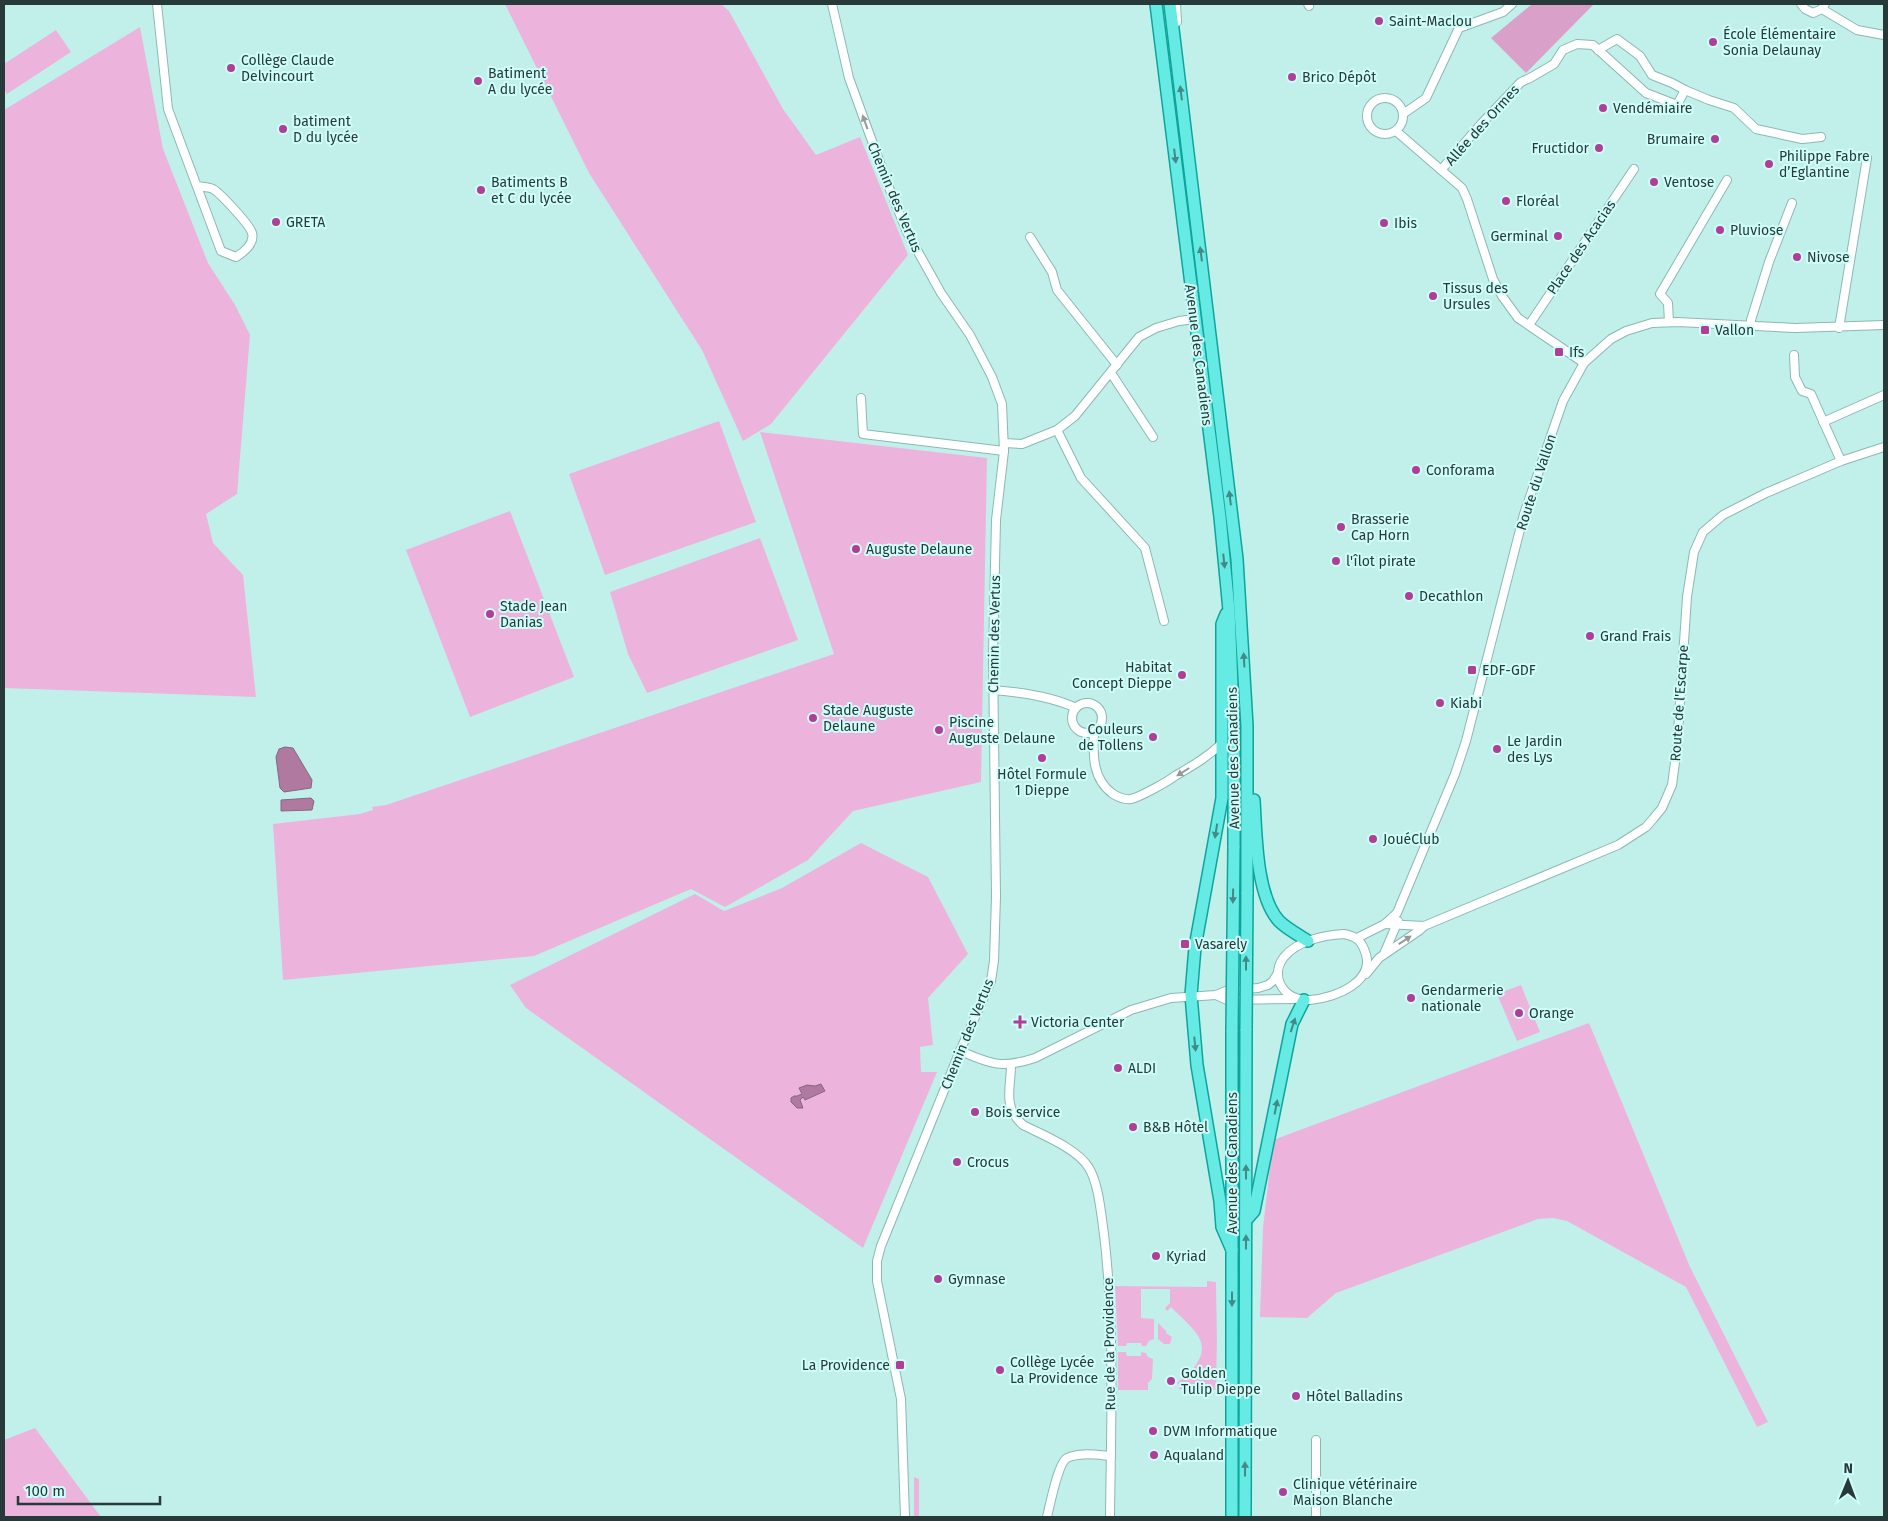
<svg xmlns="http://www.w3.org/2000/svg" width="1888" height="1521" font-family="'Fira Sans',sans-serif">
	<rect width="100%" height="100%" fill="#c1f0eb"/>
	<g fill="#ecb4dc">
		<path d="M505,4H721L729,11L783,109L816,155L860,137L908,255L771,424L743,441L702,350L589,173Z"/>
		<path d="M140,27L163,149L208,263L235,305L250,335L237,494L206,514L213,543L243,575L256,697L4,688V110Z"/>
		<path d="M56,30L71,52L7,94L4,89V64Z"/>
		<path d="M719,421L756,522L605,575L569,474Z"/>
		<path d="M760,432L987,458L981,782L853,811L808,860L725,907L691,889L534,956L283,980L273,824L360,814L373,810L372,807L386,805L834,654Z"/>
		<path d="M510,511L574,677L470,717L406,550Z"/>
		<path d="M760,538L798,640L647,693L628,654L610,592Z"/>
		<path d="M861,843L928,877L968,954L928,998L933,1045L920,1047L921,1072H937L863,1248L526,1008L510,985L695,894L724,911L782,888Z"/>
		<path d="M1521,985L1540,1032L1517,1041L1497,994Z"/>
		<path d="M1589,1023L1690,1267L1768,1422L1757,1427L1686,1287L1567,1221L1553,1218L1538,1219L1336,1293L1307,1318L1260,1317L1263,1228L1273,1140Z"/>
		<path d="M1207,1281L1216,1282L1217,1341L1216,1390L1178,1389L1181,1387L1177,1383C1184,1377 1193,1371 1197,1363C1213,1340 1187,1324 1171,1307L1167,1311L1165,1308L1170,1303V1289H1141V1318L1154,1319V1339L1149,1341L1146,1346H1142L1141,1343H1127L1126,1346H1118L1115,1286L1207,1287Z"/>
		<path d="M1158,1323L1167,1332L1166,1333L1172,1337L1170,1344H1164L1158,1339Z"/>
		<path d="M1118,1352H1126L1127,1356H1141V1352L1146,1353L1148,1357L1153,1359L1152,1379L1148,1383V1390H1118Z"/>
		<path d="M35,1428L101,1517H4V1440Z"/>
		<path d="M914,1477L919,1479V1517H914Z"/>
	</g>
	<path fill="#d9a1c9" d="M1532,4H1594L1526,73L1491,38Z"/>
	<g fill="#b07aa0" stroke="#876681">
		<path d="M285,747L293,748L312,780L311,788L284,792L280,788L276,757L279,749Z"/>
		<path d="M311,798L314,801L312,810L281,811V800Z"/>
		<path d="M821,1084L825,1091L805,1100L803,1097L800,1100L803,1108H797L791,1102V1098L794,1096H797L802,1094L799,1088L807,1085L815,1086Z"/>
	</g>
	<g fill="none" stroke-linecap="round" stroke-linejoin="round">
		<g stroke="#8bb8b4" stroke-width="10">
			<g id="minor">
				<path d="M157,4L168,109L221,251L236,257C244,252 255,244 252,233C250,225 220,193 213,189C209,187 202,187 197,186"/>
				<path d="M832,4L849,78L888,185L907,232L941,293L970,335L992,377L1002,404L1004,451L996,520L993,655L996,896L994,961L991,981L960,1051L881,1246L877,1261V1281L901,1399L905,1517"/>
				<path d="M1176,4L1177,22"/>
				<path d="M1308,4L1309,6"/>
				<path d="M1801,4L1805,9L1813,13L1822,9L1825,4"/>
				<path d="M1822,9L1857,30L1884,35"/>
				<path d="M1598,50L1617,39L1640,56L1652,75L1672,83L1685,90"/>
				<circle cx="1385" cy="116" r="18"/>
				<path d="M1403,114L1426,98L1459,28L1503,12L1512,4"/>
				<path d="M1396,131L1462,188L1467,199L1493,279L1502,296L1518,318L1584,363"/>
				<path d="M1441,170L1482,123L1521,82L1530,78L1554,64L1563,50L1577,44L1593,45L1646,93L1677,105L1685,90L1709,100L1734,108L1756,129L1802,139L1821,137"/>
				<path d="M1030,237L1052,272L1057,290L1117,365"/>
				<path d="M1669,322L1668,303L1660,294L1727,180"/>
				<path d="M1529,325L1634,169"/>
				<path d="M1751,326V320L1769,262L1792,203"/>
				<path d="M1839,328L1867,158"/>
				<path d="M1794,355L1795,377L1802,391L1811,394L1841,461"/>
				<path d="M1111,373L1153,437"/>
				<path d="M861,398L863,434L1004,451"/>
				<path d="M1823,422L1884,395"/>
				<path d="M1057,430L1081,478L1145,548L1164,621"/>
				<path d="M1004,443L1022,444L1057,430L1075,416L1139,337L1156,328L1179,321L1195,319"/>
				<path d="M993,690C1019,692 1053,697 1076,708"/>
				<circle cx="1087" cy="718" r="15"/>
				<path d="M1094,732C1093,755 1092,779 1113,794C1118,797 1125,800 1131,799C1140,797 1167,782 1175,776C1192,766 1208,757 1222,743"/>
				<path d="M1385,924L1424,926L1618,845L1646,827L1653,819L1662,808L1672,785L1677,747L1687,597L1694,552L1703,532L1723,515L1766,493L1841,461L1884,447"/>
				<path d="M1344,934C1354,936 1360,939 1364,949C1379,981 1335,998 1310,1000C1286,1002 1268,978 1284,957C1297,941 1324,935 1344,934Z"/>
				<path d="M1357,938L1385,924L1397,913L1455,774L1466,741L1524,514L1563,401L1584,363L1611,339L1626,331L1652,323L1678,322L1795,328L1884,325"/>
				<path d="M1384,954L1398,921"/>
				<path d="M1366,974L1379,958L1420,930L1424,926"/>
				<path d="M1216,995L1227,1000L1295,999"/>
				<path d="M960,1051C991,1064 1001,1069 1035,1058L1131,1010L1171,998L1216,995L1228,990L1258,988L1268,985L1273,981L1278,973"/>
				<path d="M1011,1064C1011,1089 1002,1106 1023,1125C1043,1135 1078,1149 1089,1168C1099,1185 1101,1214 1104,1234C1115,1327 1111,1423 1110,1517"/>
				<path d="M1316,1440V1517"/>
				<path d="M1047,1517C1050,1505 1058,1463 1067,1458C1078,1452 1098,1455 1111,1456"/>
			</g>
		</g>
		<g stroke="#0ea49c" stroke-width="14">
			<g id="primary">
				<path d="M1156,4L1220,517L1229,610L1234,739V848"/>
				<path d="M1170,4L1237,559L1247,726V894"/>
				<path d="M1226,614L1222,624V798L1195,947L1191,995L1197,1065L1220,1201L1222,1227L1232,1250"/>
				<path d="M1254,800C1256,833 1256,896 1279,921C1287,929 1299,935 1308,941"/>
				<path d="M1246,1220L1254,1211L1292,1024L1304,1000"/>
				<path d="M1232,1517V1030"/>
				<path d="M1245,1517L1246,1029"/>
			</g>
		</g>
		<use href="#minor" stroke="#fff" stroke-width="8"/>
		<use href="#primary" stroke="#66ebe4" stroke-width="11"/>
		<g stroke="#0ea49c" stroke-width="14" stroke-linecap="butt">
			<g id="primary-bridge">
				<path d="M1246,1029L1247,894"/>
				<path d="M1232,1030L1234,848"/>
			</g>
		</g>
		<use href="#primary-bridge" stroke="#66ebe4" stroke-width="11"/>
	</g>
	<defs><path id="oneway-solid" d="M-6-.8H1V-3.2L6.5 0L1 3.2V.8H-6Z" transform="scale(1.25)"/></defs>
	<g fill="#438985">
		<use href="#oneway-solid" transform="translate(1181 93) rotate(-97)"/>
		<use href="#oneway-solid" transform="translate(1175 156) rotate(83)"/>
		<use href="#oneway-solid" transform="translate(1201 254) rotate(-97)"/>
		<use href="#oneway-solid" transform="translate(1230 498) rotate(-97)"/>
		<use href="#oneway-solid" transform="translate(1224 561) rotate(84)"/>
		<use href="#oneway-solid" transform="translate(1244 660) rotate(-93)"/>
		<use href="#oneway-solid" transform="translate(1216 831) rotate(99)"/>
		<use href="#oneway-solid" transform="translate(1233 896) rotate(91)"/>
		<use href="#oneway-solid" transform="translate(1246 963) rotate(-90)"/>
		<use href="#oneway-solid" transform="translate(1293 1025) rotate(-72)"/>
		<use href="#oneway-solid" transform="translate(1195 1044) rotate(84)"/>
		<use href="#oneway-solid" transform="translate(1276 1107) rotate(-79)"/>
		<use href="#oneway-solid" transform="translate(1246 1172) rotate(-90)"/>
		<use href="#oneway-solid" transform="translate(1246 1242) rotate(-90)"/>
		<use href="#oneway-solid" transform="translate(1232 1299) rotate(90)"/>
		<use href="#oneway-solid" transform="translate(1245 1469) rotate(-90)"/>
	</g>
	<g fill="#939c9c">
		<use href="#oneway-solid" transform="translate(865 122) rotate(-110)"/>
		<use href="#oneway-solid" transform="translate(1183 772) rotate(148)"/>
		<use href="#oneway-solid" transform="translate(1405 940) rotate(-33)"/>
	</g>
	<g fill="#b03d97" stroke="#cefef9" stroke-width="2">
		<circle cx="1379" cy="21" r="5"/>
		<circle cx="1713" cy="42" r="5"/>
		<circle cx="231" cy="68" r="5"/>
		<circle cx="1292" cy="77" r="5"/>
		<circle cx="478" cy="81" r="5"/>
		<circle cx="1603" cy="108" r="5"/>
		<circle cx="283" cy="129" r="5"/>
		<circle cx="1715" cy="139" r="5"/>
		<circle cx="1599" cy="148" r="5"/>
		<circle cx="1769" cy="164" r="5"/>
		<circle cx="1654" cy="182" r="5"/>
		<circle cx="481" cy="190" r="5"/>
		<circle cx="1506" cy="201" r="5"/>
		<circle cx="276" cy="222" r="5"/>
		<circle cx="1384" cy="223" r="5"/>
		<circle cx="1720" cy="230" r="5"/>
		<circle cx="1558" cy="236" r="5"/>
		<circle cx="1797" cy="257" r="5"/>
		<circle cx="1433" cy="296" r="5"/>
		<rect x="1700" y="325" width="10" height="10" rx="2.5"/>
		<rect x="1554" y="347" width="10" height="10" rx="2.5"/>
		<circle cx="1416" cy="470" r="5"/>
		<circle cx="1341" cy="527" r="5"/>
		<circle cx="856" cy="549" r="5"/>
		<circle cx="1336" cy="561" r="5"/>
		<circle cx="1409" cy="596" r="5"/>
		<circle cx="490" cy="614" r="5"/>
		<circle cx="1590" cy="636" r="5"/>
		<rect x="1467" y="665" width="10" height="10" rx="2.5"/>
		<circle cx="1182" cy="675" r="5"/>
		<circle cx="1440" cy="703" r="5"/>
		<circle cx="813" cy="718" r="5"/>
		<circle cx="939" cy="730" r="5"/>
		<circle cx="1153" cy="737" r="5"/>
		<circle cx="1497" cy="749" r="5"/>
		<circle cx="1042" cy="758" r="5"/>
		<circle cx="1373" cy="839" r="5"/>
		<rect x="1180" y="939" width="10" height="10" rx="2.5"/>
		<circle cx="1411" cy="998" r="5"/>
		<circle cx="1519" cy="1013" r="5"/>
		<path d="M1017.5 1014.5h5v5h5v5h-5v5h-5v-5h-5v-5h5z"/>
		<circle cx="1118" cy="1068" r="5"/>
		<circle cx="975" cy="1112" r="5"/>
		<circle cx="1133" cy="1127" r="5"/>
		<circle cx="957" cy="1162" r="5"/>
		<circle cx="1156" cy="1256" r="5"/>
		<circle cx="938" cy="1279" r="5"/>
		<rect x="895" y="1360" width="10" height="10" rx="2.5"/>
		<circle cx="1000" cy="1370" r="5"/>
		<circle cx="1171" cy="1381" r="5"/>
		<circle cx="1296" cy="1396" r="5"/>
		<circle cx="1153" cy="1431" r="5"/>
		<circle cx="1154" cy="1455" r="5"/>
		<circle cx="1283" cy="1492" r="5"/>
	</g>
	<g text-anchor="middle" stroke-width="4" stroke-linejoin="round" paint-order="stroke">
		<g font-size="14" fill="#273938" stroke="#cefef9" text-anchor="start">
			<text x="1389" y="26">Saint-Maclou</text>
			<text x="1723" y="39">École Élémentaire<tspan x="1723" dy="16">Sonia Delaunay</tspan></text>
			<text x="241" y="65">Collège Claude<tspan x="241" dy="16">Delvincourt</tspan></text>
			<text x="488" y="78">Batiment<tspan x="488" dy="16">A du lycée</tspan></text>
			<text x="1302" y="82">Brico Dépôt</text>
			<text x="1613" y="113">Vendémiaire</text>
			<text x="293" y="126">batiment<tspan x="293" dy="16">D du lycée</tspan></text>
			<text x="1705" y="144" text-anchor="end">Brumaire</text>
			<text x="1589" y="153" text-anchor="end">Fructidor</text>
			<text x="1779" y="161">Philippe Fabre<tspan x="1779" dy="16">d’Eglantine</tspan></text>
			<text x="491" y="187">Batiments B<tspan x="491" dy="16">et C du lycée</tspan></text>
			<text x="1664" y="187">Ventose</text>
			<text x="1516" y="206">Floréal</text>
			<text x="286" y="227">GRETA</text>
			<text x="1394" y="228">Ibis</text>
			<text x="1730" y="235">Pluviose</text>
			<text x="1548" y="241" text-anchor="end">Germinal</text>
			<text x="1807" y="262">Nivose</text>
			<text x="1443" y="293">Tissus des<tspan x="1443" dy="16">Ursules</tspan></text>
			<text x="1715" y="335">Vallon</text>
			<text x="1569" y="357">Ifs</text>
			<text x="1426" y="475">Conforama</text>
			<text x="1351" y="524">Brasserie<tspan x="1351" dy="16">Cap Horn</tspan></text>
			<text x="866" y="554">Auguste Delaune</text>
			<text x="1346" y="566">l'îlot pirate</text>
			<text x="1419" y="601">Decathlon</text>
			<text x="500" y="611">Stade Jean<tspan x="500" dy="16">Danias</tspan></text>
			<text x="1600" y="641">Grand Frais</text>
			<text x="1172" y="672" text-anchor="end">Habitat<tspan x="1172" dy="16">Concept Dieppe</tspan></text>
			<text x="1482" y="675">EDF-GDF</text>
			<text x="1450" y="708">Kiabi</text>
			<text x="823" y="715">Stade Auguste<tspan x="823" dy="16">Delaune</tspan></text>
			<text x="949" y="727">Piscine<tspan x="949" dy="16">Auguste Delaune</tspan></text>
			<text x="1143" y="734" text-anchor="end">Couleurs<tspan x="1143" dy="16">de Tollens</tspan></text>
			<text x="1507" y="746">Le Jardin<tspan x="1507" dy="16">des Lys</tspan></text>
			<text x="1042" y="779" text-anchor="middle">Hôtel Formule<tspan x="1042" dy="16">1 Dieppe</tspan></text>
			<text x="1383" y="844">JouéClub</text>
			<text x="1195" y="949">Vasarely</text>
			<text x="1421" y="995">Gendarmerie<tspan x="1421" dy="16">nationale</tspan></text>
			<text x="1529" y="1018">Orange</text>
			<text x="1031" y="1027">Victoria Center</text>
			<text x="1128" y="1073">ALDI</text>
			<text x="985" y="1117">Bois service</text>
			<text x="1143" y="1132">B&amp;B Hôtel</text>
			<text x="967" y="1167">Crocus</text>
			<text x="1166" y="1261">Kyriad</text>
			<text x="948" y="1284">Gymnase</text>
			<text x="1010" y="1367">Collège Lycée<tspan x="1010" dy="16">La Providence</tspan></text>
			<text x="890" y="1370" text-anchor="end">La Providence</text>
			<text x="1181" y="1378">Golden<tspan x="1181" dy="16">Tulip Dieppe</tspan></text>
			<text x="1306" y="1401">Hôtel Balladins</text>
			<text x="1163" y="1436">DVM Informatique</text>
			<text x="1164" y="1460">Aqualand</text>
			<text x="1293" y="1489">Clinique vétérinaire<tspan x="1293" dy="16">Maison Blanche</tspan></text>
		</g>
		<g font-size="14" fill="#273938" stroke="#cefef9">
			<text transform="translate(1482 125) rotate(-48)" y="5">Allée des Ormes</text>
			<text transform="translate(895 197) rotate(67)" y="5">Chemin des Vertus</text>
			<text transform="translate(1581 247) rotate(-56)" y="5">Place des Acacias</text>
			<text transform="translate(1199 355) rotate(83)" y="5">Avenue des Canadiens</text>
			<text transform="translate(1536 482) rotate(-72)" y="5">Route du Vallon</text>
			<text transform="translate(994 634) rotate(-89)" y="5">Chemin des Vertus</text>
			<text transform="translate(1679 703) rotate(-86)" y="5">Route de l'Escarpe</text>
			<text transform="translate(1233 758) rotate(-91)" y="5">Avenue des Canadiens</text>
			<text transform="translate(967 1034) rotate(-68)" y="5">Chemin des Vertus</text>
			<text transform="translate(1232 1163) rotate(-90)" y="5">Avenue des Canadiens</text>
			<text transform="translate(1109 1344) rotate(-91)" y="5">Rue de la Providence</text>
		</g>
	</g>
	<rect width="1888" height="1521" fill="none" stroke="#273938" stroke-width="10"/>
	<g transform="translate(1848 1481) rotate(1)" stroke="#cefef9" stroke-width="4" paint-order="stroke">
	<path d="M0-4L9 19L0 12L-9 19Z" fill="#273938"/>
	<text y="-8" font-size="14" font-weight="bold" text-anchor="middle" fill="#273938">N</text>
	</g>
	<path d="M18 1496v8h142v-8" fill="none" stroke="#273938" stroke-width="2.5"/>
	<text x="25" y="1496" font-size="15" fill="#273938" stroke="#cefef9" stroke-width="4" paint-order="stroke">100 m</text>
</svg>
